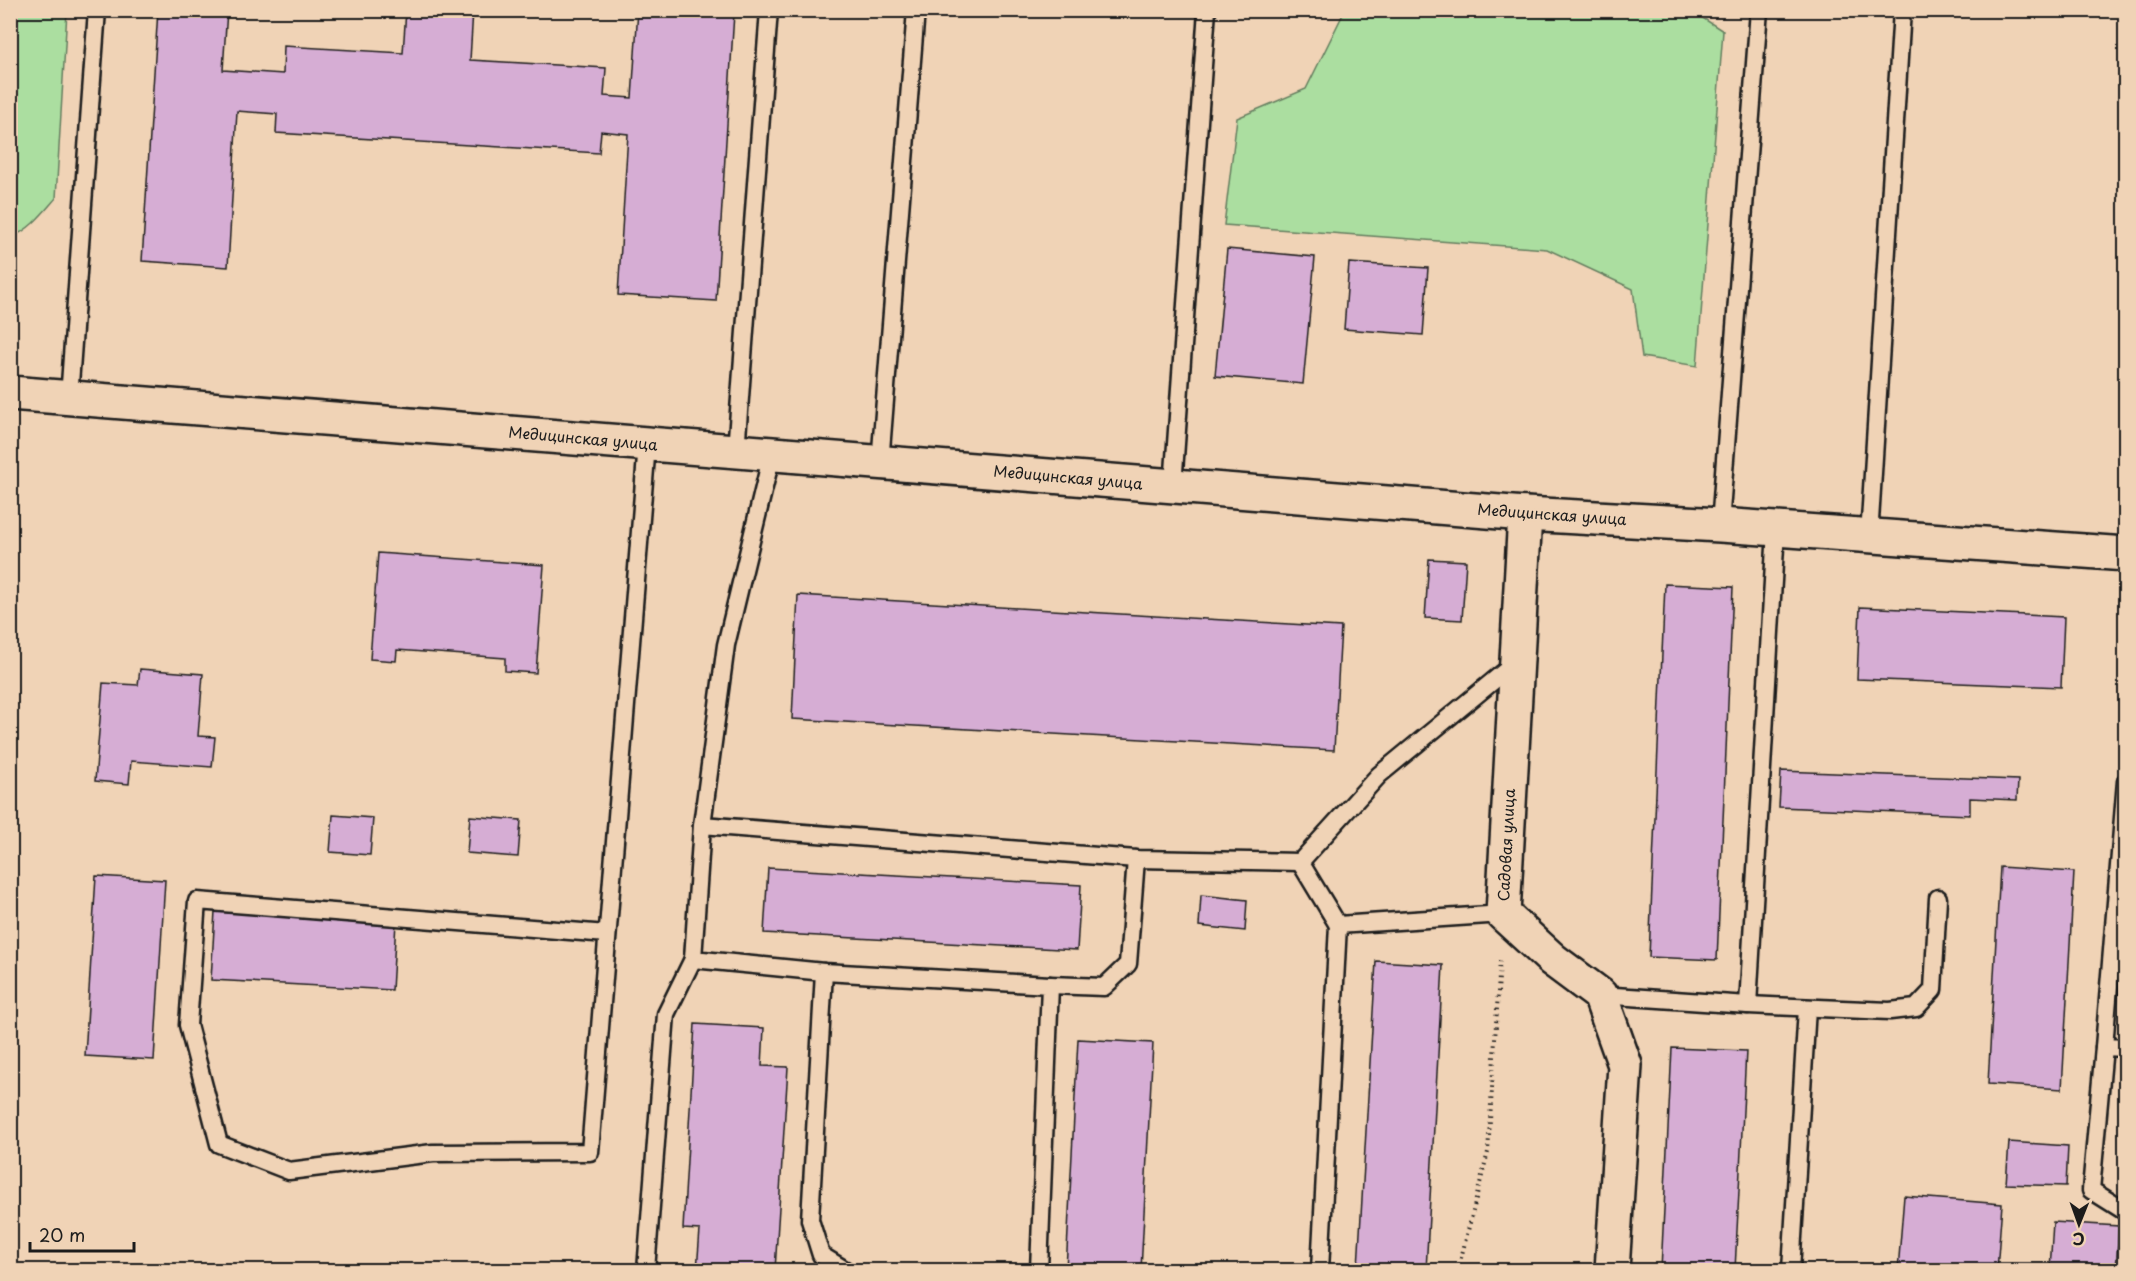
<svg xmlns="http://www.w3.org/2000/svg" width="2136" height="1281" font-family="'Playpen Sans',sans-serif">
	<rect width="100%" height="100%" fill="#f0d3b6"/>
	<filter id="ink" filterUnits="userSpaceOnUse"><feTurbulence type="fractalNoise" baseFrequency=".0167" numOctaves="2"/><feDisplacementMap in="SourceGraphic" scale="12" xChannelSelector="R" yChannelSelector="G"/><feConvolveMatrix kernelMatrix="1 2 1 2 8 2 1 2 1" color-interpolation-filters="sRGB"/></filter>
	<g filter="url(#ink)">
		<g fill="#abdea0" stroke="#647d5e" stroke-width="1.5">
			<path d="M1345,10L1692,11L1723,31L1697,366L1642,357L1633,289L1547,249L1224,225L1237,118L1306,89Z"/>
			<path d="M10,11H67L56,198C43,213 29,231 11,237Z"/>
		</g>
		<g fill="#d6add4" stroke="#1c1c1c" stroke-width="1.5">
			<path d="M158,10H227L223,70L283,74L284,46L403,53L406,10H473L470,60L606,68L604,96L632,98L638,10L734,13L716,301L618,295L628,134L601,131L599,153L276,133L277,114L237,111L228,267L142,261Z"/>
			<path d="M1227,249L1315,257L1303,384L1215,376Z"/>
			<path d="M1349,263L1428,268L1423,335L1344,329Z"/>
			<path d="M378,553L544,565L536,673L505,671V658L397,650L396,661L370,659Z"/>
			<path d="M1429,559L1466,561L1462,620L1425,618Z"/>
			<path d="M1665,584L1733,587L1717,960L1649,957Z"/>
			<path d="M798,595L1341,627L1334,750L792,719Z"/>
			<path d="M1860,607L2064,617L2061,687L1857,679Z"/>
			<path d="M140,669L203,674L198,736L215,737L212,767L131,761L129,784L95,781L103,683L138,685Z"/>
			<path d="M1781,771L2018,780L2017,800L1970,798V815L1779,807Z"/>
			<path d="M333,815L373,818L370,855L330,852Z"/>
			<path d="M470,816L521,820L518,857L467,853Z"/>
			<path d="M2000,867L2074,872L2062,1089L1988,1084Z"/>
			<path d="M768,868L1081,885L1077,950L764,933Z"/>
			<path d="M96,876L165,880L154,1060L85,1056Z"/>
			<path d="M1201,895L1247,900L1245,931L1199,926Z"/>
			<path d="M215,911L396,922L392,990L211,980Z"/>
			<path d="M1376,961L1443,965L1426,1270L1358,1267Z"/>
			<path d="M695,1024L764,1028L762,1066L788,1067L775,1270H697L700,1230L683,1229Z"/>
			<path d="M1078,1039L1153,1043L1141,1270H1066Z"/>
			<path d="M1672,1048L1746,1051L1735,1270H1661Z"/>
			<path d="M2009,1142L2068,1146L2066,1186L2006,1184Z"/>
			<path d="M1904,1196L2002,1204L1997,1270H1898Z"/>
			<path d="M2053,1222L2119,1226L2116,1270H2050Z"/>
		</g>
		<g fill="none" stroke-linecap="round" stroke-linejoin="round">
			<g stroke="#1c1c1c" stroke-width="21">
				<g id="lane">
					<path d="M69,398L97,10"/>
					<path d="M736,451L769,10"/>
					<path d="M880,463L916,10"/>
					<path d="M1173,486L1207,10"/>
					<path d="M1720,525L1759,10"/>
					<path d="M1869,537L1902,10"/>
					<path d="M2126,781L2104,1047L2126,1048"/>
					<path d="M702,825L726,645L772,454"/>
					<path d="M1300,862L1338,925L1503,914"/>
					<path d="M607,934L197,901L188,1025L219,1144L289,1171L433,1153L590,1152L647,444"/>
					<path d="M824,972L810,1220L821,1255L845,1270"/>
					<path d="M1050,985L1104,987L1128,964L1136,859"/>
					<path d="M1600,995L1748,1005L1890,1011L1916,1008L1933,990L1938,898"/>
					<path d="M1748,1005L1776,530"/>
					<path d="M2104,1047L2091,1190L2126,1212"/>
					<path d="M646,1270L666,1014L693,959"/>
					<path d="M1039,1270L1050,985L824,972L693,959L702,825L1136,859L1300,862L1379,775L1515,663"/>
					<path d="M1320,1270L1338,925"/>
					<path d="M1791,1270L1807,1008"/>
				</g>
			</g>
			<g stroke="#1c1c1c" stroke-width="38">
				<path id="street" d="M1525,514L1503,914L1553,960L1600,995L1625,1065L1612,1270"/>
			</g>
			<g stroke="#1c1c1c" stroke-width="38">
				<path id="secondary" d="M10,393L1525,514L1720,525L2126,554"/>
			</g>
			<path stroke="#1c1c1c" stroke-width="4" stroke-dasharray="1.5 4.5" stroke-linecap="butt" d="M1458,1270L1488,1152L1500,960"/>
			<use href="#lane" stroke="#f0d3b6" stroke-width="16"/>
			<use href="#street" stroke="#f0d3b6" stroke-width="33"/>
			<use href="#secondary" stroke="#f0d3b6" stroke-width="33"/>
		</g>
	</g>
	<g text-anchor="middle" stroke-width="5" stroke-linejoin="round" paint-order="stroke">
		<g font-size="15" fill="#1c1c1c" stroke="#f0d3b6">
			<text transform="translate(583 439) rotate(5)" y="5">Медицинская улица</text>
			<text transform="translate(1068 478) rotate(5)" y="5">Медицинская улица</text>
			<text transform="translate(1552 515) rotate(4)" y="5">Медицинская улица</text>
			<text transform="translate(1507 845) rotate(-87)" y="5">Садовая улица</text>
		</g>
	</g>
	<rect width="2136" height="1281" fill="none" stroke="#f0d3b6" stroke-width="36"/>
	<rect x="18" y="18" width="2100" height="1245" fill="none" stroke="#1c1c1c" stroke-width="2" filter="url(#ink)"/>
	<g transform="translate(2079 1224) rotate(181)" stroke="#f0d3b6" stroke-width="4.5" paint-order="stroke">
	<path d="M0-4.5L10 22L0 15L-10 22Z" fill="#1c1c1c"/>
	<text y="-9" font-size="16" font-weight="bold" text-anchor="middle" fill="#1c1c1c">С</text>
	</g>
	<path d="M30 1242v9h104v-9" fill="none" stroke="#1c1c1c" stroke-width="3"/>
	<text x="39" y="1242" font-size="18" fill="#1c1c1c" stroke="#f0d3b6" stroke-width="4.5" paint-order="stroke">20 m</text>
</svg>
